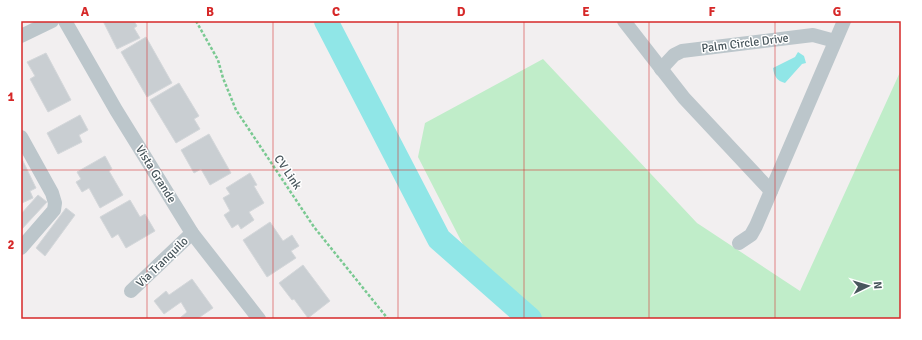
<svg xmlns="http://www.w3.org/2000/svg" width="922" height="340" font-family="Signika,sans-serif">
	<rect width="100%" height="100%" fill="#f2eff0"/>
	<path fill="#c0edc9" d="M543,59L697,223L800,291L901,70V319H524L474,266L418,157L425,123Z"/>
	<path fill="#90e6e7" d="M798,52L804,56L806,63L802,64L785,83C777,81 774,76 773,68L795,57Z"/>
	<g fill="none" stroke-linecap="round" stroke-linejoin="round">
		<path stroke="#90e6e7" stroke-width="24" d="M326,21L439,239L530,319"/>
	</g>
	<g fill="#c9ced2" stroke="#d4d7da">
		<path d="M103,21H134L137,26L134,28L140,38L117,49Z"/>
		<path d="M146,37L172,83L147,97L121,52Z"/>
		<path d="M46,53L71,100L48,112L30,79L35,76L27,62Z"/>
		<path d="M179,83L199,116L194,119L200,129L176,143L150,100Z"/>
		<path d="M80,115L88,130L79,135L82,142L58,154L47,133Z"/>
		<path d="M209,134L231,173L210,185L201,169L194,173L181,150Z"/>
		<path d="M105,156L112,169L109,171L123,195L100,208L89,188L82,192L76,182L81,179L77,172Z"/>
		<path d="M21,157L36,188L30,191L33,198L22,203L21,201Z"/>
		<path d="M250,173L257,185L254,186L264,203L249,212L254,220L241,229L238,224L232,228L224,215L230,211L223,198L230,194L226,188Z"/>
		<path d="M38,195L47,202L21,230V214Z"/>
		<path d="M130,200L140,217L145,214L155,231L126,248L118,234L112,238L100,217Z"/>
		<path d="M66,208L75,215L45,256L36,248Z"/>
		<path d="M270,222L283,241L292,235L299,246L291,251L296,258L267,277L243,240Z"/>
		<path d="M303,265L330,301L308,318L294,299L292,300L279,283Z"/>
		<path d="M192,279L213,308L197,319H181L180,318L187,312L181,302L164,314L154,301L166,291L169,295Z"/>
	</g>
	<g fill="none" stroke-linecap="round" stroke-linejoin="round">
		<path stroke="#7ac992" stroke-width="2.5" stroke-dasharray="3 2" stroke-linecap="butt" d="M196,21L218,60L223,78L236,110L314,227L388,319"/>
		<g stroke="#bcc6cb" stroke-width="14">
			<path d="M65,21L116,110L192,233L259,319"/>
			<path d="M624,21L684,98L771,191"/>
			<path d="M21,36L52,21"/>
			<path d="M661,69L674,55L682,51L813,35L835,41"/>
			<path d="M21,137L52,193L55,203L54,210L21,248"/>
			<path d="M739,243L751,235L756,226L844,21"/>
			<path d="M131,291L192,233"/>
		</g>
	</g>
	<path fill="none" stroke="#d62828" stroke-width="1" stroke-opacity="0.55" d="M147,21V319M273,21V319M398,21V319M524,21V319M649,21V319M775,21V319M21,170H901"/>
	<g text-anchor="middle" stroke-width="3" stroke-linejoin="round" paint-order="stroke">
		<g font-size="12" fill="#48565c" stroke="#fff">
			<text transform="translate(745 43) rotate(-7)" y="4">Palm Circle Drive</text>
			<text transform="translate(288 172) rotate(56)" y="4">CV Link</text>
			<text transform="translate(156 174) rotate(58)" y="4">Vista Grande</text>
			<text transform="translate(162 262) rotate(-44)" y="4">Via Tranquilo</text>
		</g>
	</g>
	<rect width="922" height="340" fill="none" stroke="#ffffff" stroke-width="44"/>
	<g transform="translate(868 286) rotate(85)" stroke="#ffffff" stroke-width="3" paint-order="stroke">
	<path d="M0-3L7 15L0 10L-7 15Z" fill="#48565c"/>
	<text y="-6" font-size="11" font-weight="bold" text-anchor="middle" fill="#48565c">N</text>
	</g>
	<rect x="22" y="22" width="878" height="296" fill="none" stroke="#d62828" stroke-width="1.5"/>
	<g font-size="13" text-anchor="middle" font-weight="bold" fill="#d62828">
		<text x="85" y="16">A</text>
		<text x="210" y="16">B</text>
		<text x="336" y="16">C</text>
		<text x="461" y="16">D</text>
		<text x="586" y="16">E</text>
		<text x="712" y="16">F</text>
		<text x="837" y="16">G</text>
		<text x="11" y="101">1</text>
		<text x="11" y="249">2</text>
	</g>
</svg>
